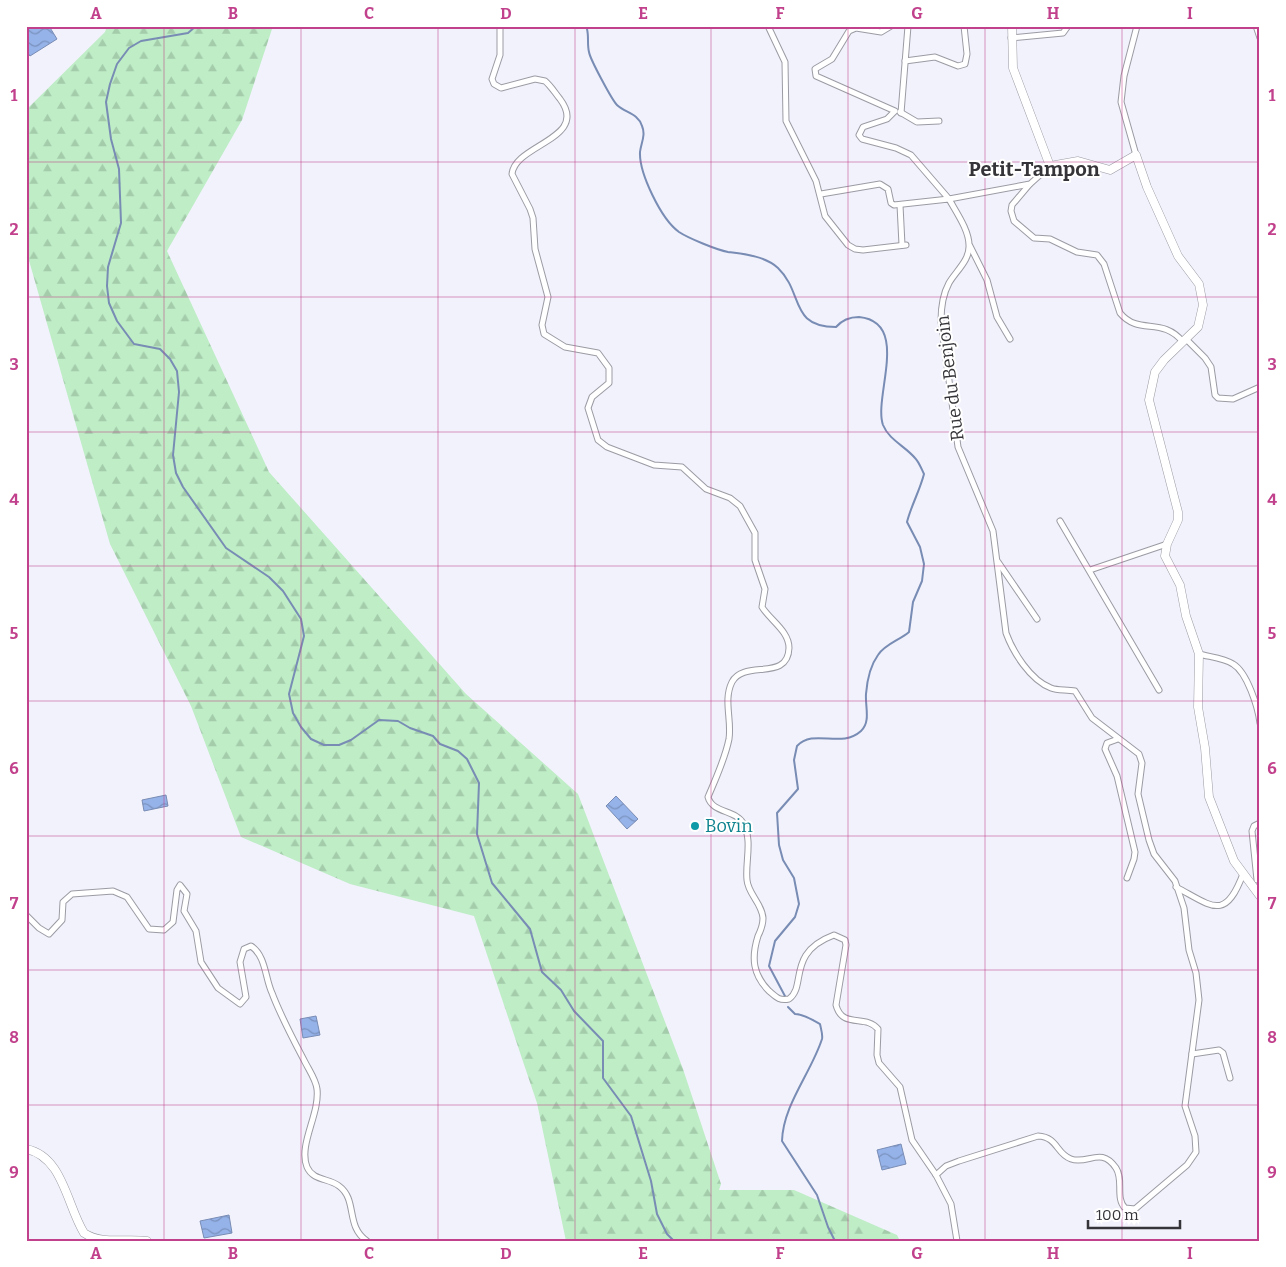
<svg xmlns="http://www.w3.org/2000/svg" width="1286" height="1267" font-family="Bitter,serif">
	<defs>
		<pattern id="forest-firs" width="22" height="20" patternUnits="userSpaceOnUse" patternTransform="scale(1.25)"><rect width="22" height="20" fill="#beedc6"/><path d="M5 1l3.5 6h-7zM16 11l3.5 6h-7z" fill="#a4ccab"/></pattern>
		<pattern id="water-waves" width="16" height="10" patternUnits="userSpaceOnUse" patternTransform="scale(1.25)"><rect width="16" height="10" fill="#95b2e9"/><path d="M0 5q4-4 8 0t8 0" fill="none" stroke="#7a92be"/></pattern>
	</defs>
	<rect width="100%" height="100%" fill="#f2f2fc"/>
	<path fill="url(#forest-firs)" d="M107,26H273L242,120L167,251L269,472L466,694L578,794L683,1069L721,1184L719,1190H794L897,1235L900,1241H566L537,1103L474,916L350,884L241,837L191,706L110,544L26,250V110L105,32Z"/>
	<g fill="url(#water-waves)" stroke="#788cb4">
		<path d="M26,26H49L57,39L30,56L26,51Z"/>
		<path d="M166,795L168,806L144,811L142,800Z"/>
		<path d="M616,796L638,819L627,829L606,806Z"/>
		<path d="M316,1016L320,1035L303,1038L300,1019Z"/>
		<path d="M901,1144L906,1164L882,1170L877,1150Z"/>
		<path d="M229,1215L232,1233L204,1238L200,1221Z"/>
	</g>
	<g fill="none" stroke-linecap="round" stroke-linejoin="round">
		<g stroke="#788cb4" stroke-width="2">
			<path d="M196,26L188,33L141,41L129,48L117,64L110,84L106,102L111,139L119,169L121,223L108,267L107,286L109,303L117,321L134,344L160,349L170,359L177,371L179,392L173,455L176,473L183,487L226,548L269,577L283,591L301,619L304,636L289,694L293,713L301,727L311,739L324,745H339L351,740L379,720L398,721L410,728L433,736L440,744L458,751L467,759L479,783L477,834L492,883L530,929L542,972L561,990L574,1011L603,1041V1078L631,1116L651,1181L657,1214L667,1234L674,1241"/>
			<path d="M587,29C589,37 587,44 589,52C590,59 612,100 617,105C625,113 638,113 642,126C646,135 641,143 640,152C639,173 661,219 679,232C688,238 717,250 728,252C744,254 765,256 778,268C804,293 789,327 836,327C842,320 849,317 859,317C911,322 873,397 883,425C889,440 905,446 915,458C919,462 921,468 924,474C920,490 911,506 907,522L920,547L924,564L922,581L913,602L909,632C900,640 885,644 878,655C870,666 867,681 866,694C865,706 871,722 861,731C841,749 814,728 797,746L794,760L798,789L777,813L779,845L783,860L794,878L799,904L795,917L775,941L769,966L786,998"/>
			<path d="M788,1007L795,1014C803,1014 813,1020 820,1024C821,1029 823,1035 822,1039C811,1073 783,1105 782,1141L817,1195L828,1227L835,1241"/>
		</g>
		<g stroke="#9b9ba4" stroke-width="7">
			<g id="street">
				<path d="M500,26V55L492,79L494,84L501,88L535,79L545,81C551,86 555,93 560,99C590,139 515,144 512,174L530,209L533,218L535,249L548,297L542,325L544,334L565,347L598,353L609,368V383L592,397L588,408L598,440L607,447L654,465L682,467L706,489L730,498L740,506L755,533V560L765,589L762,607C770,620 789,631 789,648C788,682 744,659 732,682C723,700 732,720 729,739C725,759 716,778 708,797C712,813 736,810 743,823C753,840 745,862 747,880C748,894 762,903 763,918C763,924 761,930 758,936C751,958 753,975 769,991C776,997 779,1001 789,999C807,986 786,953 834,935L845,940L846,945L836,1005C842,1029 866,1014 878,1029L877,1055L879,1063L900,1087L912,1140L936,1175L951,1204L957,1241"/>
				<path d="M768,26L785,62L786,121L816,181L825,216L848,245L855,249L863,250L906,245"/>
				<path d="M891,26L881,32L856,28L849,31L832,59L815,69L816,76L895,111L887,119L863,127L859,135L862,139L896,148L911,155L949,199L1030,184L1050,166"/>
				<path d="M1256,26L1260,38"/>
				<path d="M1011,38L1063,33L1068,26"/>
				<path d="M905,61L935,57L958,66L965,64L967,54L964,26"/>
				<path d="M900,112L917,122L939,121"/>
				<path d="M901,113L908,26"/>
				<path d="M1136,155L1121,102L1124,76L1137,26"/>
				<path d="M1029,185L1012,205L1011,211L1014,221L1034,238L1050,239L1077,252L1097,255L1104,264L1120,313C1139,336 1162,316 1183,342"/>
				<path d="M821,194L880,184L888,189L891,203L894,205L949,199C956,212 969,230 969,245C970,260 956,271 949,283C943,294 941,308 941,321L958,447L993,531L1006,633C1013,652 1030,680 1051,688C1058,691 1067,689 1075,691L1092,718L1139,754L1142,763L1138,794L1149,840L1154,854L1175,881L1184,908L1189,950L1196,973L1199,1000L1185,1106L1195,1136L1196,1152L1187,1165L1135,1209L1125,1208C1115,1198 1124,1180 1116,1168C1101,1146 1088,1165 1071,1159C1056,1154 1058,1137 1038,1136L959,1161L946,1166L936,1175"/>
				<path d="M900,205L902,245"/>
				<path d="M970,246L987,280L997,317L1010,339"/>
				<path d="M1186,339L1205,358L1211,367L1215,395L1218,398L1233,399L1260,387"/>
				<path d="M1060,521L1159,690"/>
				<path d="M998,562L1037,619"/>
				<path d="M1090,570L1167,544"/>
				<path d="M1199,654C1210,657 1224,658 1233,664C1247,672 1258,707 1260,723"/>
				<path d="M1118,739L1107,743L1105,749L1117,776L1135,852L1134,859L1127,878"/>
				<path d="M1257,880L1252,831L1254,826L1260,823"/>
				<path d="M1176,887C1212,906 1225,922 1243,874"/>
				<path d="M26,915L39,928L49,934L62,920L63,902L72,894L113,891L127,897L149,929L164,930L173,922L177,890L180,885L187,894L184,911L196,931L201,962L218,988L240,1004L246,997L240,962L244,949L251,946C266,956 265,978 272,993C281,1017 293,1039 305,1062C309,1070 316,1080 317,1089C320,1114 298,1145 307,1167C313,1181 329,1178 339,1186C358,1200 345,1226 367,1241"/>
				<path d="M1192,1054L1219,1050L1223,1053L1230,1078"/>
			</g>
		</g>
		<g stroke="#9b9ba4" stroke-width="9">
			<g id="secondary">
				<path d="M1012,26L1013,68L1050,166L1078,161L1110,170L1136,155L1147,187L1178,256L1199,284L1203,305L1198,327L1164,360L1155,372L1149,400L1178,512V520L1167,544L1165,556L1180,585L1186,616L1199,654L1198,707L1205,748L1209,797L1234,861L1260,896"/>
				<path d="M26,1149C63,1156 67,1206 84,1233C102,1245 125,1238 147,1241"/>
			</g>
		</g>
		<use href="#street" stroke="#fff" stroke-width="5"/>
		<use href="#secondary" stroke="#fff" stroke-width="8"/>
	</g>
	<path fill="none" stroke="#c1418c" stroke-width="1" stroke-opacity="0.55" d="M164,26V1241M301,26V1241M438,26V1241M575,26V1241M711,26V1241M848,26V1241M985,26V1241M1122,26V1241M26,162H1260M26,297H1260M26,432H1260M26,566H1260M26,701H1260M26,836H1260M26,970H1260M26,1105H1260"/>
	<circle fill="#0f9aa8" stroke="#fff" stroke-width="2" cx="695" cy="826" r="5"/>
	<g text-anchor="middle" stroke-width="4" stroke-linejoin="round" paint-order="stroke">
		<g font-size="18" fill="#353539" stroke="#fff">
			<text transform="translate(950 378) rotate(-97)" y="6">Rue du Benjoin</text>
		</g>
		<g font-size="18" fill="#0d838f" stroke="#fff" text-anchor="start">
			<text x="705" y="832">Bovin</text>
		</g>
		<g font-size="20" font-weight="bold" fill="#353539" stroke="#fff">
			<text x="1034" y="176">Petit-Tampon</text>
		</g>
	</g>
	<rect width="1286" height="1267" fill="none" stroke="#ffffff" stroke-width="55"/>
	<path d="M1088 1220v8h92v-8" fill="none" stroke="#353539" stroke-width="2.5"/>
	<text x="1096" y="1220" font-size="15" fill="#353539" stroke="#ffffff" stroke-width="4" paint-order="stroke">100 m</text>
	<rect x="28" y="28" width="1230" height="1212" fill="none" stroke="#c1418c" stroke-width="2"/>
	<g font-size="16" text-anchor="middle" font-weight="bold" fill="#c1418c">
		<text x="96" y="19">A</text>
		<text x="233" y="19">B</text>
		<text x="369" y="19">C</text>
		<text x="506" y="19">D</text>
		<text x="643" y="19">E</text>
		<text x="780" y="19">F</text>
		<text x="917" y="19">G</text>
		<text x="1053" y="19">H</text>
		<text x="1190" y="19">I</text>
		<text x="14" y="101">1</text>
		<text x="1272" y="101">1</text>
		<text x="14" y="235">2</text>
		<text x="1272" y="235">2</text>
		<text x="14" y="370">3</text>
		<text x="1272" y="370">3</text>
		<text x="14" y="505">4</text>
		<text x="1272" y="505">4</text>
		<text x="14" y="639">5</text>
		<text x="1272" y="639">5</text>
		<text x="14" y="774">6</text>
		<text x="1272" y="774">6</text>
		<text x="14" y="909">7</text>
		<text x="1272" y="909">7</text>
		<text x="14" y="1043">8</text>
		<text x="1272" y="1043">8</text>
		<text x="14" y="1178">9</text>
		<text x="1272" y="1178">9</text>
		<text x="96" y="1259">A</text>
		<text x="233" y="1259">B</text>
		<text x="369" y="1259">C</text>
		<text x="506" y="1259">D</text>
		<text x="643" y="1259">E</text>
		<text x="780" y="1259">F</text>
		<text x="917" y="1259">G</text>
		<text x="1053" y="1259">H</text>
		<text x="1190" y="1259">I</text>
	</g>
</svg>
